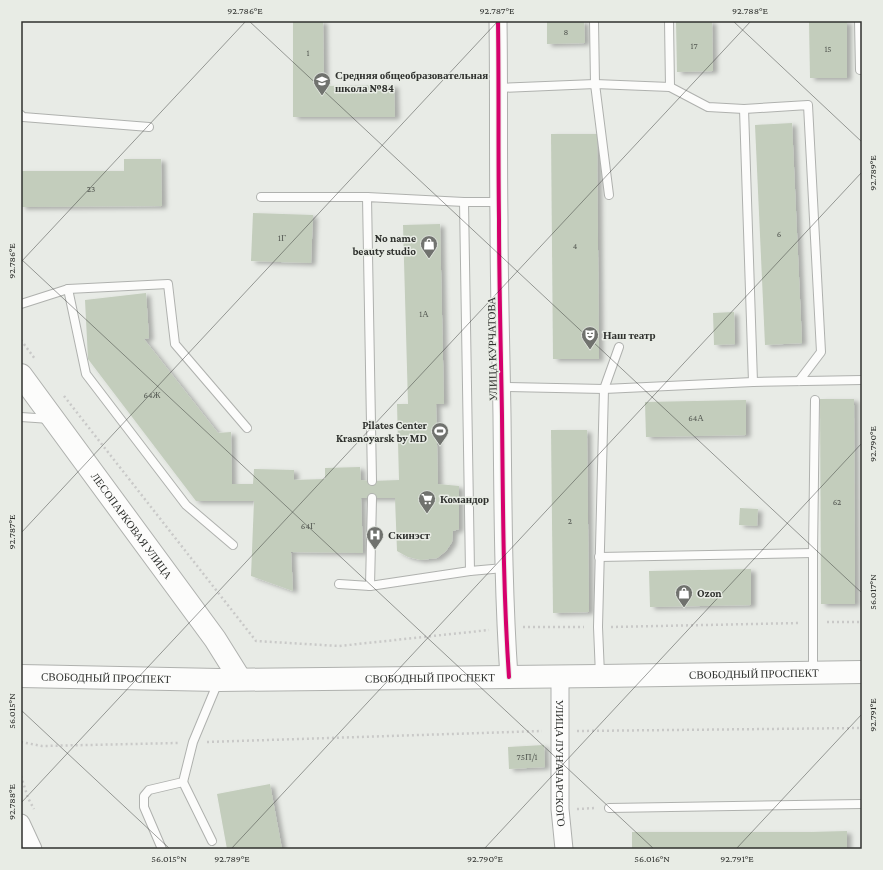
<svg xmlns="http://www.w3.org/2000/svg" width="883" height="870" font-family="'Crimson Pro',serif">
	<defs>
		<filter id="shadow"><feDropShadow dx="4.5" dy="2.5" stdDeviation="2" flood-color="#0004"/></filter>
	</defs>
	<rect width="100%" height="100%" fill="#e8ebe6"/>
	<g fill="#c3cdbc" filter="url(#shadow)">
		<path d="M293,21H323L324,86L394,85L395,117H293Z"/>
		<path d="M547,21H584L585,43L547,44Z"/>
		<path d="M676,21H712L713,71L677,72Z"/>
		<path d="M809,21H847V78H810Z"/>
		<path d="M792,123L802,343L765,345L755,125Z"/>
		<path d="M551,134H597L599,359H553Z"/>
		<path d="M124,159H161L162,206L21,207V171H124Z"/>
		<path d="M253,213L313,215L311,263L251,261Z"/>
		<path d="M440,224L444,404H436L438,484L459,486V529L453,531L452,542L446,551L437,558L421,560L408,557L397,551L395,498H361L363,553L291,552L293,591L251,576L254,501H196L88,359L85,300L146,293L149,338L144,339L218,433L231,432L232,484H253L254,469L294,470V480L325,479V468L360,467L361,480L372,481L399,480L397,404H408L403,225Z"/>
		<path d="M734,312L735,344L714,345L713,313Z"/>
		<path d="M820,399H854L855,604H821Z"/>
		<path d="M746,400V435L646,437L645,402Z"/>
		<path d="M551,430H587L589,612L553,613Z"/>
		<path d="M740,508L758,509L757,526L739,525Z"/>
		<path d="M751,569V605L650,607L649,571Z"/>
		<path d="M544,745L545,767L509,769L508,747Z"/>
		<path d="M270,784L282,849H227L217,794Z"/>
		<path d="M847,831V849H632V832H810Z"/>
	</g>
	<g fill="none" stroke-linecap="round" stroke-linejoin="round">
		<g stroke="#afb1ae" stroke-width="10">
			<g id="service">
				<path d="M594,21L595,84L609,195"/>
				<path d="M669,21L670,87"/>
				<path d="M859,21L860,70H862"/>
				<path d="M499,88L595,84L670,87L708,107L744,109L808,105L821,352L799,381"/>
				<path d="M744,109L753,382"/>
				<path d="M21,115L23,117L149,127"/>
				<path d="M261,197H367"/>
				<path d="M464,202L470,571"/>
				<path d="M68,289L86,374L186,505L233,545"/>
				<path d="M21,304L68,289L168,284L175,344L247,428"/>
				<path d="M502,387L604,389L753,382L862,380"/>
				<path d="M21,417L50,419"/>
				<path d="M372,481L367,197L464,202H498"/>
				<path d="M599,557L813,553"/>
				<path d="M339,584L370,586L470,571L504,568"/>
				<path d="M370,586L372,498"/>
				<path d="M813,671V553L815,400"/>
				<path d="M600,675L598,627L604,389L619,347"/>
				<path d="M183,782L212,841"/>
				<path d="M609,808L862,804"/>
				<path d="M162,849L144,807V796L149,790L183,782L193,742L218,682"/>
			</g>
		</g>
		<g stroke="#afb1ae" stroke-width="19">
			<g id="minor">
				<path d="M498,21C499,87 498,153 499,219C499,285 501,351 502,416C503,503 503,590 509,677"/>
				<path id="s1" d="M560,676V809L564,849"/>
				<path d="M21,823L33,849"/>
			</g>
		</g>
		<g stroke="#afb1ae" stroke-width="24">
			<g id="secondary">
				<path id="s2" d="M21,375L215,639L240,679"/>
				<path id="s3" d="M21,676L219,680L600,676L862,672"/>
			</g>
		</g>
		<g stroke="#c9c9c8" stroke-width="2.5" stroke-dasharray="2 3" stroke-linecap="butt">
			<path d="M21,340L35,359"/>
			<path d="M64,396L256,641L339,646L489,630"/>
			<path d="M827,622H862"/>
			<path d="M523,627H584"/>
			<path d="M611,627L800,623"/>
			<path d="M577,731L862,728"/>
			<path d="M21,742L42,746L178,743"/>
			<path d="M207,742L542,731"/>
			<path d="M21,776L28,798L34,809"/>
			<path d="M577,809L596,808"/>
		</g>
		<use href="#service" stroke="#fcfcfb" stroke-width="8"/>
		<use href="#minor" stroke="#fcfcfb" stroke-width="17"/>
		<use href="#secondary" stroke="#fcfcfb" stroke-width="22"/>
		<g stroke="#e8ece5" stroke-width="6">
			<path id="cycleway" d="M498,21C499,87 498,153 499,219C499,285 501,351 502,416C503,503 503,590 509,677"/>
		</g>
		<use href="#cycleway" stroke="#d6006c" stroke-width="4"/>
	</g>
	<path fill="none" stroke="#2f312e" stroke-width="1" stroke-opacity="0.45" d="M249,21L862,593M733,21L862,142M21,259L654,849M21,262L246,21M21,533L498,21M21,710L170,849M21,803L751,21M231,849L862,172M484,849L862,443M736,849L862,714"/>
	<defs>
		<g id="school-pin" transform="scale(0.9)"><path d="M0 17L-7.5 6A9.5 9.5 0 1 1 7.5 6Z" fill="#70726e" stroke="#e8ece5"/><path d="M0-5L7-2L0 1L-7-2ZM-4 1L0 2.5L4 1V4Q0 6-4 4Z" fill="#fff"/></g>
		<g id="shop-pin" transform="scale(0.9)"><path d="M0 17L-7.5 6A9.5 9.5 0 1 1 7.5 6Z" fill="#70726e" stroke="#e8ece5"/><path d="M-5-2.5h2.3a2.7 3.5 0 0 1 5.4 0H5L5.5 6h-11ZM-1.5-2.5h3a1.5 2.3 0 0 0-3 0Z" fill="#fff"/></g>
		<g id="theatre-pin" transform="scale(0.9)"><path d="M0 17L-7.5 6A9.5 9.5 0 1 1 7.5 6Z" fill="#70726e" stroke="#e8ece5"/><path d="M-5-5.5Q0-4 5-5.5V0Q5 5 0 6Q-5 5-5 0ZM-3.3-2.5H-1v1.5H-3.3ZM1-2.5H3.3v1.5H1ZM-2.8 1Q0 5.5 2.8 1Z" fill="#fff"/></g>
		<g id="stadium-pin" transform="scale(0.9)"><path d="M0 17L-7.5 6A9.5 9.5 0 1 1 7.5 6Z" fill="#70726e" stroke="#e8ece5"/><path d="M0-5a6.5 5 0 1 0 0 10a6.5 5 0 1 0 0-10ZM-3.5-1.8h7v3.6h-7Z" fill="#fff"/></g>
		<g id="supermarket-pin" transform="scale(0.9)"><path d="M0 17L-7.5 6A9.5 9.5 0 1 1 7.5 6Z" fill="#70726e" stroke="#e8ece5"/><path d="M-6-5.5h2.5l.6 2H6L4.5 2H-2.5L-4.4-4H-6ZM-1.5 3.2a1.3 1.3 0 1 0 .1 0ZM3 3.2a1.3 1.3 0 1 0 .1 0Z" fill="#fff"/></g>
		<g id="hospital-pin" transform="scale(0.9)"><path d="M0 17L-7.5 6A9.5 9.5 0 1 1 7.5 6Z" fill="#70726e" stroke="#e8ece5"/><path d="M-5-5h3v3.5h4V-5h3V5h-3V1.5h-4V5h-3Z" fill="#fff"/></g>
	</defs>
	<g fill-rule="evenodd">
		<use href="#school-pin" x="322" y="81"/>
		<use href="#shop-pin" x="429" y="244"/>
		<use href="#theatre-pin" x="590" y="335"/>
		<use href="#stadium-pin" x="440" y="431"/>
		<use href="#supermarket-pin" x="427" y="499"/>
		<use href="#hospital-pin" x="375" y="535"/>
		<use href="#shop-pin" x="684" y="593"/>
	</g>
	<g text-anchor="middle" stroke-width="3" stroke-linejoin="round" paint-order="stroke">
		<g font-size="9" fill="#545852">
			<text x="566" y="35">8</text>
			<text x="694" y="49">17</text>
			<text x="828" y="52">15</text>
			<text x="308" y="56">1</text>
			<text x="91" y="192">23</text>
			<text x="779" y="237">6</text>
			<text x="282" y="241">1Г</text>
			<text x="575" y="249">4</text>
			<text x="424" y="317">1А</text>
			<text x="152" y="398">64Ж</text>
			<text x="696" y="421">64А</text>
			<text x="837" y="505">62</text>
			<text x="570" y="524">2</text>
			<text x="308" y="529">64Г</text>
			<text x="527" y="760">75П/1</text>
		</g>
		<g font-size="11" font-weight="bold" fill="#2f312e" stroke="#e8ece5" text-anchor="start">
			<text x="335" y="79">Средняя общеобразовательная<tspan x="335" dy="13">школа №84</tspan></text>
			<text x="416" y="242" text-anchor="end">No name<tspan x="416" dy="13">beauty studio</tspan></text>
			<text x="603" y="339">Наш театр</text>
			<text x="427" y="429" text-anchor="end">Pilates Center<tspan x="427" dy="13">Krasnoyarsk by MD</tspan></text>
			<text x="440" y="503">Командор</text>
			<text x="388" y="539">Скинэст</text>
			<text x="697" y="597">Ozon</text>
		</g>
		<g font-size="11" fill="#2f312e" stroke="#e8ece5">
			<text transform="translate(492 349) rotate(-91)" y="4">УЛИЦА КУРЧАТОВА</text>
			<text dy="4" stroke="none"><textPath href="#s2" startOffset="187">ЛЕСОПАРКОВАЯ УЛИЦА</textPath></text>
			<text dy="4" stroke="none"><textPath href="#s3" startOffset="733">СВОБОДНЫЙ ПРОСПЕКТ</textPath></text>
			<text dy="4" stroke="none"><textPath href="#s3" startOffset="409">СВОБОДНЫЙ ПРОСПЕКТ</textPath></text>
			<text dy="4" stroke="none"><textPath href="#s3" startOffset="85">СВОБОДНЫЙ ПРОСПЕКТ</textPath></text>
			<text dy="4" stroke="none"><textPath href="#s1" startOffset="87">УЛИЦА ЛУНАЧАРСКОГО</textPath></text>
		</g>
	</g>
	<rect width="883" height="870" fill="none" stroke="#e8ece5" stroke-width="44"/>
	<rect x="22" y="22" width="839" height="826" fill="none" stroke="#2f312e" stroke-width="1.5"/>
	<g font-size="10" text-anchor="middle" fill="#2f312e">
		<text x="245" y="14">92.786°E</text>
		<text x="497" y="14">92.787°E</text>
		<text x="750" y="14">92.788°E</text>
		<text transform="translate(872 173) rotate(-90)" y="4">92.789°E</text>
		<text transform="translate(11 261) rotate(-90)" y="4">92.786°E</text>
		<text transform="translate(872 444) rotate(-90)" y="4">92.790°E</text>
		<text transform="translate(11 532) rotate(-90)" y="4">92.787°E</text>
		<text transform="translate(872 592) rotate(-90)" y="4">56.017°N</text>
		<text transform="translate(11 711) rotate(-90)" y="4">56.015°N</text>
		<text transform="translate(872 715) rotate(-90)" y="4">92.791°E</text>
		<text transform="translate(11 802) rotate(-90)" y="4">92.788°E</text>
		<text x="169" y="862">56.015°N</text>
		<text x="232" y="862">92.789°E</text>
		<text x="485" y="862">92.790°E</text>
		<text x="652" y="862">56.016°N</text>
		<text x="737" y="862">92.791°E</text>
	</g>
</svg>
